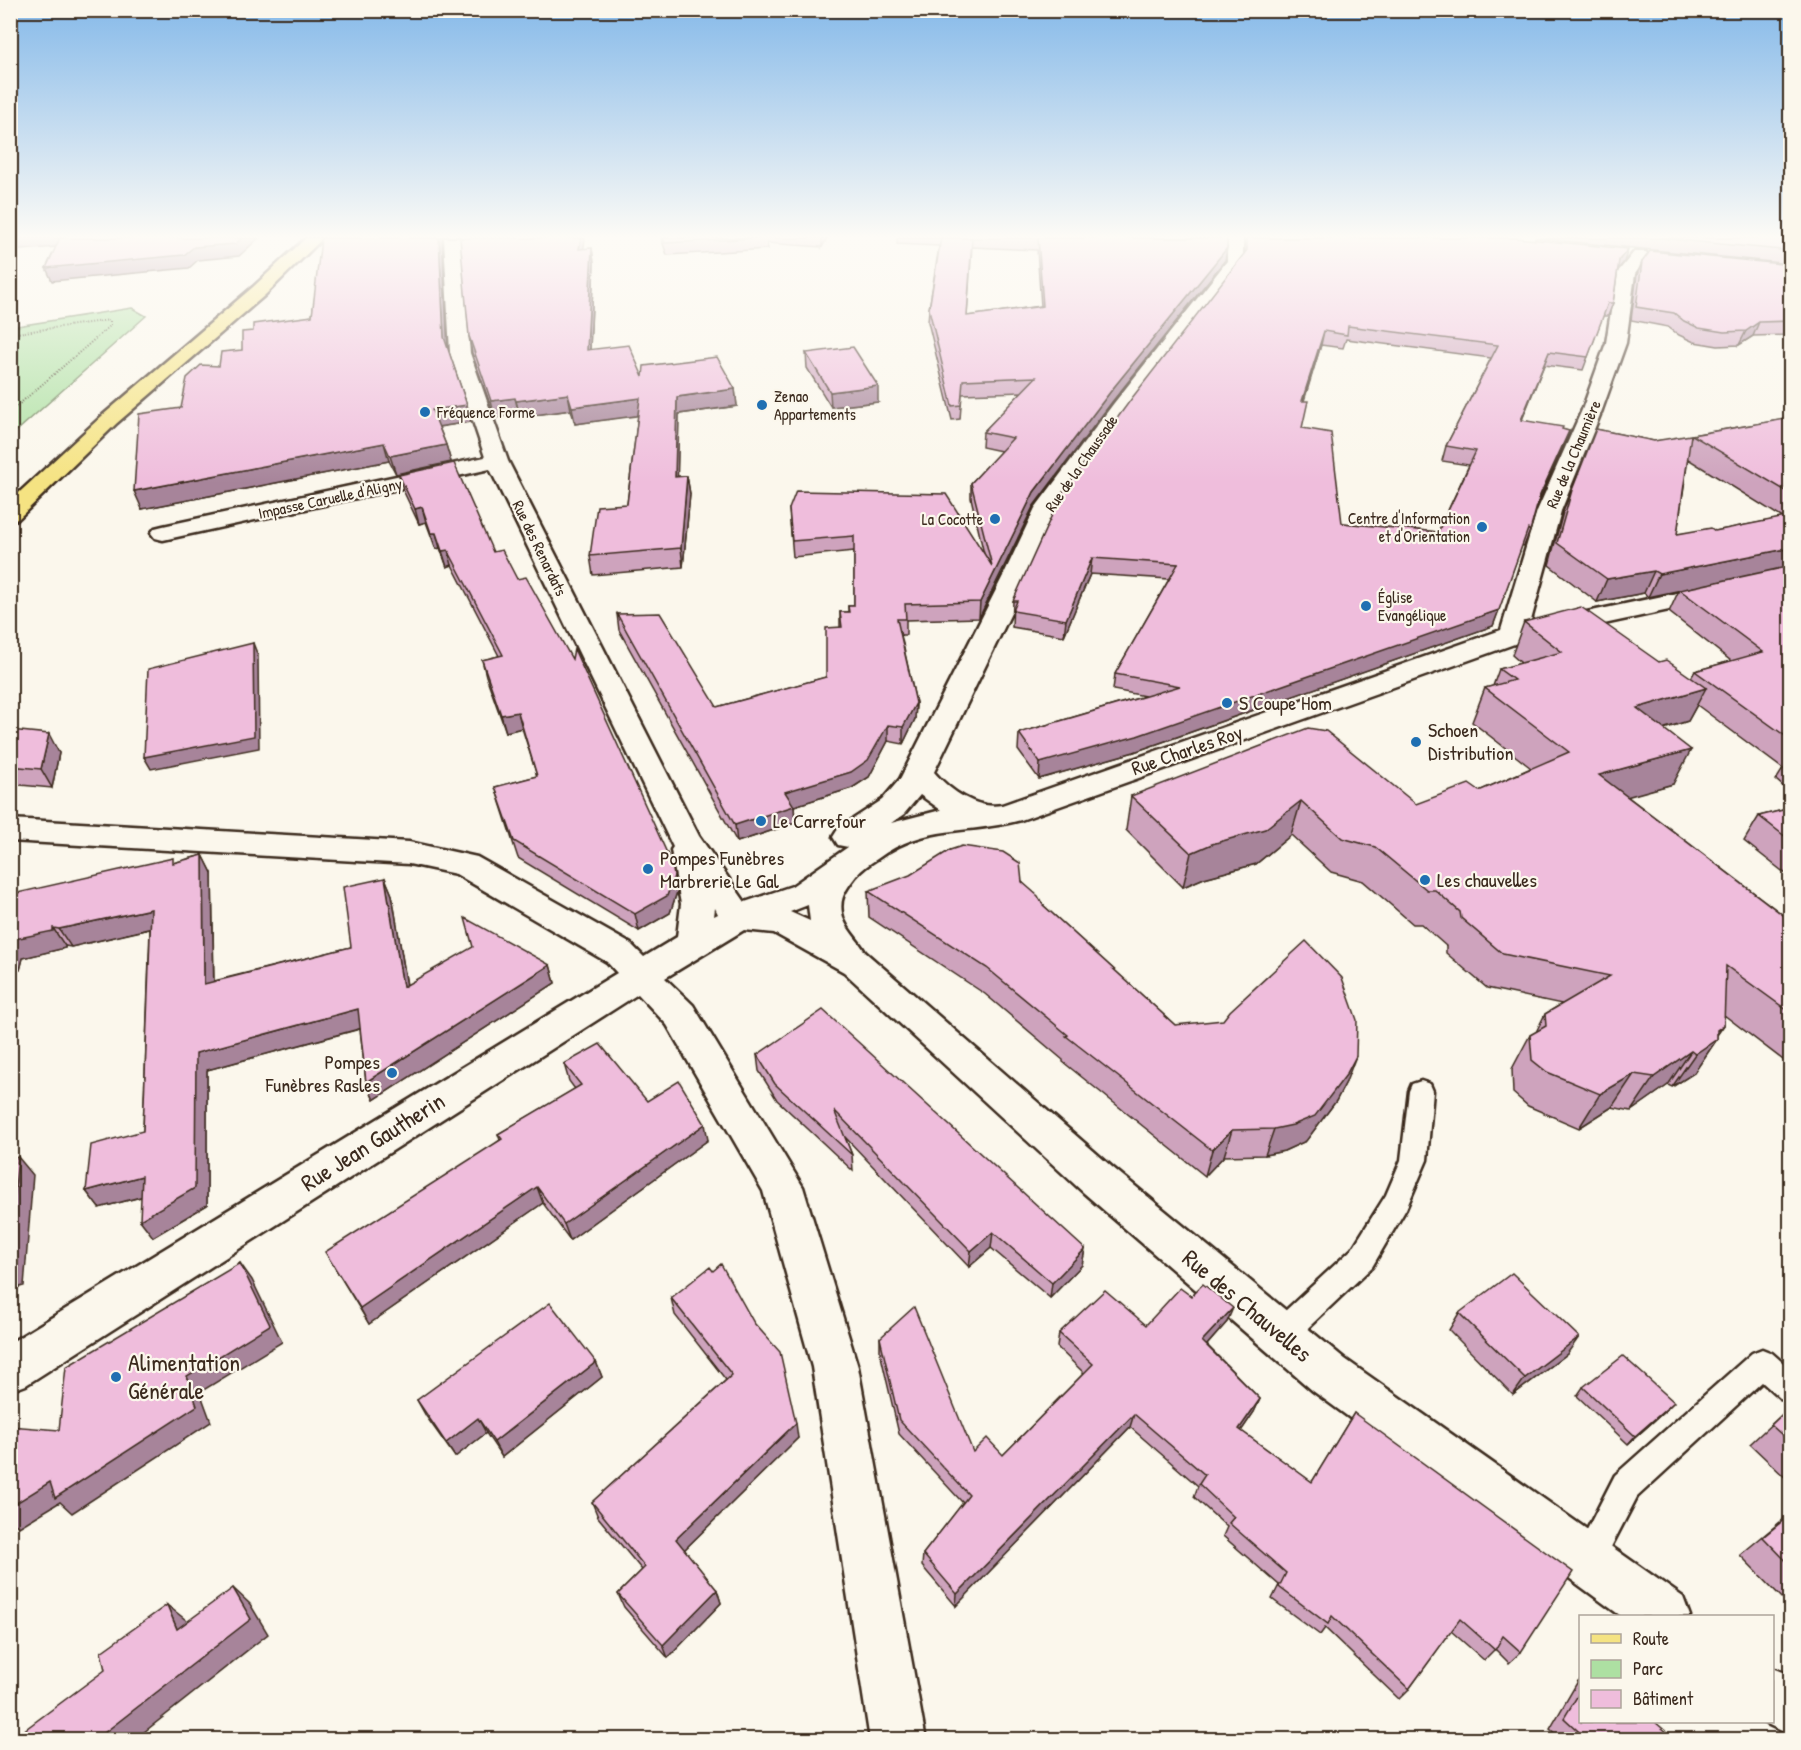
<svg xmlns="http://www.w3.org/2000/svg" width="1801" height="1750" font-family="'Patrick Hand',sans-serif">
	<rect width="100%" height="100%" fill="#fbf7ec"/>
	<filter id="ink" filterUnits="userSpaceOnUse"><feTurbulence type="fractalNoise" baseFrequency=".0167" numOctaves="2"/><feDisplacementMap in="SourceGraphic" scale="12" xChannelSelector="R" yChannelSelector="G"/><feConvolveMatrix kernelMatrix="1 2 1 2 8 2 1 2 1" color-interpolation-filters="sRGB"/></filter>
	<g filter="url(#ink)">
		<path fill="#ade0a2" stroke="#748560" stroke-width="1.5" d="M132,308L146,316L11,436V327Z"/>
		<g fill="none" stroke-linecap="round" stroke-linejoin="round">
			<g stroke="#3b2a1e" stroke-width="5">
				<g id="service">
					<path d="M1421,1081L1430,1084L1433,1091L1427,1160L1406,1209L1372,1267L1291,1344L1281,1348L1271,1344L1267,1334L1271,1324L1352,1249L1386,1195L1401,1160L1409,1091L1412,1084Z"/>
					<path d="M1762,1349L1772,1353L1790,1369V1402L1780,1398L1762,1382L1637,1497L1598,1572L1587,1577L1576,1572L1571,1561L1615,1475L1752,1353Z"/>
				</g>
			</g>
			<g stroke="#3b2a1e" stroke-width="5">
				<g id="minor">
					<path d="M444,238H460L470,353L508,461L699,836L745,902L792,886L848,847L838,845L833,837L838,829L882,800L900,779L1003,576L1035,508L1114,403L1227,261V238H1243V261L1128,411L1058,509L1029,576L934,772C949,790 977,810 1002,805L1501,630L1537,511L1582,410L1606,343L1617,273L1634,252H1646L1648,256L1635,274L1626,343L1602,410L1561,511L1530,624L1790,569V584L1520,642L1021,820C967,835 926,823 877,859C869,864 862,869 856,876C847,888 839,897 842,913C844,928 858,939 865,952L1112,1167L1345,1359L1683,1597L1690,1616H1621L1313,1391L1084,1193L844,972L774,933L744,930L665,978L693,1005L803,1187L858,1367L926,1740H870L812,1367L763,1191L667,1025L638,994L26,1385L10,1391V1343L617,973L607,962L456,874L409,864L10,841V819L409,842L477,857L631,944L644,957L677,937L681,904L671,850L673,847L490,469L163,540L155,538L151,533L155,528L163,526L485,457L450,353ZM920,795L941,810L891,823L904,814ZM808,905L810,921L790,912ZM715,908L718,914L714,916Z"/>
					<path d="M1772,1668L1790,1675V1735L1763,1722H1772Z"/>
				</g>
			</g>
			<g stroke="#3b2a1e" stroke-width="5">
				<path id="primary" d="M306,238H323L265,295L117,423L18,519L10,521V501L103,415L253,287Z"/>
			</g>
			<g stroke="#3b2a1e" stroke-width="2" stroke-dasharray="1 2" stroke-linecap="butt">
				<path d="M10,334L110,320V326L17,406"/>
				<path d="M10,407L17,406L10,411"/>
			</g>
			<use href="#service" fill="#fbf7ec" fill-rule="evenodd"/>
			<use href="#minor" fill="#fbf7ec" fill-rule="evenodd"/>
			<use href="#primary" fill="#f5e382" fill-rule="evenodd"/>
		</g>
		<g fill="#cea3bd" stroke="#3b2a1e" stroke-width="1.5" fill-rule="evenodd">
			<path d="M323,238H442L447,348L467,405L471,422L439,427L446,445L451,462L396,474L389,461L142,509L181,408L219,366L242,350L253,331L312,316Z"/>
			<path d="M661,238H827L822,247L767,243L768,249L667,255Z"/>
			<path d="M897,238H1227L1225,260L1112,402L1033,507L979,618L906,620V635H901L916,703L915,719L903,744L888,741L869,777L852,788L794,806L795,823L737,842L619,630L617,614L717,707L826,677L840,627V612H848V606H854V551L793,557L789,509L984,554L971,498V483L1001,451L982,447L983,432L1022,392L962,394L960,419L952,420L928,322L929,309L939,246L897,244ZM972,247L1037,250L1041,306L967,316Z"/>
			<path d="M1245,238H1516L1624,262L1618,269L1613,303L1608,316H1603L1583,370L1544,365L1522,420L1569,431L1564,445L1538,503L1530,531L1524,546L1522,545L1493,626L1134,752L1039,779L1018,750L1019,733L1145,696L1113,690L1115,674L1169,579L1090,574L1064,636L1012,627L1013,601L1245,253ZM1346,339L1491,358L1446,446L1442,461L1469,465L1438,532L1342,523L1302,428L1304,401L1321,345L1343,348Z"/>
			<path d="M1534,238H1791V264Z"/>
			<path d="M592,248L594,263L590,350L643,377L735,389L737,406L679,414L677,476H687L690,494L683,567L593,575L590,556L627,504L638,415L575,424L571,410L520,417L519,414L495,418L472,353L469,336L583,249Z"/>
			<path d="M1642,262L1791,265V335L1753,336L1739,345L1718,346L1694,342L1679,335L1668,327L1631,320L1637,275Z"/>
			<path d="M806,353L878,402L831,407L807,368Z"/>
			<path d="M1791,418V793L1776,780L1783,769L1697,705L1688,721L1664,729L1673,784L1627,796L1791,921V1066L1724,1015V1025L1717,1035V1039L1694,1073L1672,1087L1668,1085L1631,1111L1612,1107L1579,1128L1528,1106L1513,1093L1512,1069L1530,1035L1536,1032L1545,1014L1562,1004L1487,988L1446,953V946L1421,924H1413L1363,881L1331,872L1291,835L1256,864L1204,878L1183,887L1126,830L1131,796L1416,804L1479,791L1531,768L1472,722L1485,688L1493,686L1499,669L1521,663L1512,655L1524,622L1659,662L1691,678L1695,671L1731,661L1669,612L1679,590L1648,597L1644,593L1597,602L1549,565L1563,512L1596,429L1654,441L1691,437L1692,435ZM1688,459L1783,518L1715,531L1677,534Z"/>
			<path d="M399,475L493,552L677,892L670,913L639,931L518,858L495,787L537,776L522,728L506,732L486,676L482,660L499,656L452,565L447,567L440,548L436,549L426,522L419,524L403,490Z"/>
			<path d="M10,730L59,753L52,788L10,784Z"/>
			<path d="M1791,808V878L1744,841L1759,816Z"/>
			<path d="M203,855L212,873L214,981L351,947L385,878L392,895L407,985L550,965L555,983L374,1100L366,1082L360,1029L207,1070V1205L153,1237L141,1197L99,1208L86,1191L143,1131L150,929L71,947L65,946V948L23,958L20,970L10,907Z"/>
			<path d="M1022,882L1043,905L1175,1025L1346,1082L1336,1101L1306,1141L1284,1151L1265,1155L1224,1156L1205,1176L1063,1062V1060L985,994L869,917L868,891Z"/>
			<path d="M757,1055L1085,1249L1082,1265L1050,1298L991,1248L969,1267L845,1137L852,1155L853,1171L777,1100L759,1071Z"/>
			<path d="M564,1064L647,1101L708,1140L570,1240L543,1203L369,1324L335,1268L500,1140L498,1134L575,1089L569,1081Z"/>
			<path d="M1191,1296L1227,1322L1207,1345L1260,1399L1254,1412L1241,1431L1312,1482L1354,1413L1521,1652L1509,1663L1495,1649L1484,1660L1451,1631L1409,1689L1399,1699L1325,1628L1320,1635L1272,1599L1279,1585L1223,1536L1227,1527L1194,1497L1198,1486L1130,1427L956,1606L922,1566L923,1554L963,1503L899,1434L880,1352V1338L973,1452L1003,1455L1084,1373L1057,1347L1059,1333L1146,1325Z"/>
			<path d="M671,1298L798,1438L684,1550L717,1590L721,1603L668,1658L624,1607L618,1594L642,1570L598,1517L592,1502L726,1380L675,1315Z"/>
			<path d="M1459,1313L1567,1354L1513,1395L1449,1330Z"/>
			<path d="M596,1362L602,1377L502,1457L486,1433L455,1457L426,1416L417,1400Z"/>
			<path d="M1583,1387L1666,1410L1628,1444L1577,1396Z"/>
			<path d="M1791,1406V1483L1750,1444Z"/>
			<path d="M1791,1513V1607L1740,1555Z"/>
			<path d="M1581,1679V1722L1676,1740H1562L1550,1729L1578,1681Z"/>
		</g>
		<g fill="#a7849a" stroke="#3b2a1e" stroke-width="1.5">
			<path d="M10,238H64L68,246L10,251Z"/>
			<path d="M242,238H259L239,256L198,260L189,268L52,281L46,268L194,247Z"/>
			<path d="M439,238H442L448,353L444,337Z"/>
			<path d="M581,238H585L582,264L579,249Z"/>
			<path d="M822,238H827L822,247Z"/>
			<path d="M592,248L594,263L589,367L587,350Z"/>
			<path d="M1227,248L1225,260L1112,402L1033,507L979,618L980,602L1034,492L1114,387Z"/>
			<path d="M1628,249L1624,262L1615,273L1619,260Z"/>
			<path d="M1759,322L1753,336L1739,345L1746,331Z"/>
			<path d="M1324,331L1321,345L1299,415L1302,401Z"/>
			<path d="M1549,352L1544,365L1516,434L1521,420Z"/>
			<path d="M878,386V402L831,407L830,392Z"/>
			<path d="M735,389L737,406L679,414L677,494L675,477L677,397Z"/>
			<path d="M568,394L571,410L520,417L516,401Z"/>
			<path d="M515,398L519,414L495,418L491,401Z"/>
			<path d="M640,398L643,415L575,424L572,407Z"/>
			<path d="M467,405L471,422L437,427L432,410Z"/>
			<path d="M1569,431L1564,445L1535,510L1540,495Z"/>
			<path d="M384,443L389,461L142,509L134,491Z"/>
			<path d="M446,445L451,462L396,474L390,456Z"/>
			<path d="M687,476L690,494L683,567L681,548Z"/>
			<path d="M422,507L426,522L419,524L415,509Z"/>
			<path d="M431,533H436L440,548L436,549Z"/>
			<path d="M1791,548V567L1648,597L1659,574Z"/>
			<path d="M448,550L452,565L447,567L442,551Z"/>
			<path d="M1092,558L1090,574L1064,636L1066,620Z"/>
			<path d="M1654,571L1644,593L1597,602L1607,579Z"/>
			<path d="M1499,610L1493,626L1134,752L1039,779L1040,763Z"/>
			<path d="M253,643L258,656L259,748L151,769L144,757Z"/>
			<path d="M1706,688L1688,721L1620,742L1637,708Z"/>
			<path d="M916,703L915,719L903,744V727Z"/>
			<path d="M518,712L522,728L506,732L501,715Z"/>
			<path d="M888,725V741L869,777L852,788L794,806L795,823L737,842L735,825Z"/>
			<path d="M49,734L59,753L52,788L41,769Z"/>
			<path d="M1691,750L1673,784L1583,809L1599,775Z"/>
			<path d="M1301,801L1291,835L1256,864L1204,878L1183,887L1191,853Z"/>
			<path d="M203,855L212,873L214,1002L204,984Z"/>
			<path d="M674,876L677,892L670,913L639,931L635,914Z"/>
			<path d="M385,878L392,895L410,1005L403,987Z"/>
			<path d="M151,909L161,926L71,947L59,929Z"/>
			<path d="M53,928L65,946V948L23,958L20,970L10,972V940Z"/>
			<path d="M550,965L555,983L374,1100L366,1082Z"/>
			<path d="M358,1009L366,1027L207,1070V1205L153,1237L140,1220L196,1053Z"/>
			<path d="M1724,1025L1711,1043L1717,1039L1694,1073L1672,1087L1695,1054L1717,1030Z"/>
			<path d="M1691,1051L1668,1085L1631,1111L1654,1077Z"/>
			<path d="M1356,1056L1346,1082L1336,1101L1306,1141L1284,1151L1265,1155L1274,1129Z"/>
			<path d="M1634,1074L1612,1107L1579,1128L1600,1094Z"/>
			<path d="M705,1124L708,1140L570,1240L564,1224Z"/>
			<path d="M1232,1130L1224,1156L1205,1176L1212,1150Z"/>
			<path d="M18,1157L33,1175L24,1286L16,1288L12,1319L10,1320V1242Z"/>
			<path d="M142,1176L155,1193L99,1208L86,1191Z"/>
			<path d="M537,1187L543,1203L369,1324L360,1308Z"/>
			<path d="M993,1232L991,1248L969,1267L971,1251Z"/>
			<path d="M1085,1249L1082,1265L1050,1298L1052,1283Z"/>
			<path d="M240,1263L252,1280L282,1342L200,1392L211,1422L72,1513L60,1502L19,1527L10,1520V1507L187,1376Z"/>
			<path d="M1233,1308L1227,1322L1198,1355L1202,1341Z"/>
			<path d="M1579,1337L1567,1354L1513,1395L1525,1378Z"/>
			<path d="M596,1362L602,1377L502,1457L494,1442Z"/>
			<path d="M1260,1399L1254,1412L1233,1443L1239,1429Z"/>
			<path d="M1674,1402L1666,1410L1628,1444L1635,1436Z"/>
			<path d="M1134,1414L1130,1427L956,1606L957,1594Z"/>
			<path d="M478,1418L486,1433L455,1457L446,1443Z"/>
			<path d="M796,1423L798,1438L681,1553L676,1539Z"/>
			<path d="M233,1588L250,1604L268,1634L134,1740H95Z"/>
			<path d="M717,1590L721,1603L668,1658L663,1645Z"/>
			<path d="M167,1605L186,1620L196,1644L177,1629Z"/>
		</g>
		<g fill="#efbddc" stroke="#3b2a1e" stroke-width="1.5" fill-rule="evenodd">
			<path d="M60,238H242L235,244L194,247L184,255L46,268Z"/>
			<path d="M323,238H439L444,337L467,405L432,410L446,445L390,456L384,443L134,491L139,414L181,408L187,378L201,365L219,366L221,352L242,350V332L253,331V324L312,316L321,239Z"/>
			<path d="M460,238H581L579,249L592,248L587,350L629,345L643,377L644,366L717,357L735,389L677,397L675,477L687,476L681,548L590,556L597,506L627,504L640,398L572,407L568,394L516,401L515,398L491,401L469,336Z"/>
			<path d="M663,238H760L665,243Z"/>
			<path d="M941,238H972L967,316L1043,306L1038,238H1227V248L1114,387L1034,492L980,602L905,604L906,619H897L916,703L903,727L888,725L868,760L851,772L785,792L794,806L735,825L617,614L660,613L717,707L826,677V628L842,627L840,612H849L848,606H854V536L792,541L789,509L796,491L946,494L992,566L971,483L1013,438L983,432L1036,377L963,380L961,405L952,406L929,309Z"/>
			<path d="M1247,238H1516L1628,249L1619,260L1613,303H1608L1588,357L1549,352L1521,420L1563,427L1562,429L1569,431L1540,495L1530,531L1528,529L1499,610L1137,736L1040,763L1019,733L1180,686L1115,674L1178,564L1092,558L1066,620L1013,611L1017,601H1013L1061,495L1132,398L1247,250ZM1348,326L1498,345L1446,446L1476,451L1438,532L1342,523L1331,433L1302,428L1308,401H1302L1324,331L1347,335Z"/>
			<path d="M1659,238H1791V251Z"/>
			<path d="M1650,251L1791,265V321L1759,322L1746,331L1724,332L1699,328L1684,321L1674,313L1636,307L1642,262Z"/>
			<path d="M853,347L878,386L830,392L806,353Z"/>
			<path d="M1791,418V494L1692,435Z"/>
			<path d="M1596,429L1654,441L1691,435L1677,534L1711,528L1715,531L1791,516V548L1659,574L1654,571L1607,579L1557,543L1572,490Z"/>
			<path d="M454,463L493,552L502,550L517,579L526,577L572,659L574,649L672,864L674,876L667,896L635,914L514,841L495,787L537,776L518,712L501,715L482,660L503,655L448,550L442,551L436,533H431L422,507L415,509L399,475Z"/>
			<path d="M1791,566V740L1695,671L1763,652L1680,590Z"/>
			<path d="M1581,607L1659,662L1666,660L1706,688L1637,708L1691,750L1599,775L1791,921V1013L1726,966L1724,1025L1717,1030V1039L1695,1054L1691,1051L1654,1077L1634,1074L1600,1094L1547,1072L1532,1060L1530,1035L1546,1026L1545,1014L1610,976L1503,954L1461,918L1460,912L1435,890H1427L1375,847L1342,838L1301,801L1265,829L1212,844L1191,853L1131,796L1308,728L1326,731L1416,804L1469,784L1479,791L1569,752L1485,688L1514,680L1499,669L1562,652L1524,622Z"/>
			<path d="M253,643L254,736L144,757L148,669Z"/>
			<path d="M10,730L49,734L41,769L10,766Z"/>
			<path d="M1791,808V841L1759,816Z"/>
			<path d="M962,846L1003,852L1020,863L1022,882L1038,896L1043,905L1175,1025L1223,1020L1230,1011L1306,941L1342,978L1357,1020L1356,1056L1346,1075L1315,1116L1293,1125L1274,1129L1232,1130L1212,1150L1066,1036L1068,1035L987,968L868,891L910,875L950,850Z"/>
			<path d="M203,855L204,984L351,947L343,887L385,878L403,987L473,947L465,918L550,965L366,1082L358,1009L196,1053L195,1188L140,1220L142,1176L86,1191L91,1145L143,1131L151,909L59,929L53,928V931L10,940V907L15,906L17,893L173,858V863Z"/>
			<path d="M823,1010L1085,1249L1052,1283L993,1232L971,1251L834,1110L852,1155L775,1084L757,1055Z"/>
			<path d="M600,1044L647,1101L679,1081L705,1124L564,1224L537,1187L360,1308L325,1252L502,1139L498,1134L581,1085L564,1064Z"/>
			<path d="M18,1157L10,1242V1159Z"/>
			<path d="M240,1263L270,1325L187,1376L197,1406L55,1498L50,1482L10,1507V1426L59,1430L66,1367Z"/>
			<path d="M721,1264L754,1323L780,1352L796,1423L676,1539L717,1590L663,1645L618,1594L645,1567L592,1502L732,1375L671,1298L710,1267L713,1271Z"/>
			<path d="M1512,1273L1579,1337L1525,1378L1459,1313Z"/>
			<path d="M1203,1284L1233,1308L1202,1341L1260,1399L1239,1429L1312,1482L1354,1413L1573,1572L1521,1652L1503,1636L1495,1650L1460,1619L1409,1689L1332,1616L1328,1624L1279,1587L1286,1573L1229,1523L1234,1517L1199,1484L1205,1475L1134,1414L957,1594L923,1554L969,1495L899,1420L880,1338L914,1307L973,1452L987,1438L1003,1455L1093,1364L1059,1333L1105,1290L1146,1325L1180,1288L1191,1296Z"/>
			<path d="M550,1303L596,1362L494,1442L478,1418L446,1443L417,1400Z"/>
			<path d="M1623,1356L1674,1402L1635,1436L1583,1387Z"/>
			<path d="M1791,1406V1443L1771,1425Z"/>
			<path d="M1791,1514V1566L1763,1537Z"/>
			<path d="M233,1588L251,1619L95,1740H11L105,1670L101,1652L167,1605L177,1629Z"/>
			<path d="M1581,1690V1722H1655L1676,1740H1588L1564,1718Z"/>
		</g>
	</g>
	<linearGradient id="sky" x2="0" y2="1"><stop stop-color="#85b9e9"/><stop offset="0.49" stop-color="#fdfbf6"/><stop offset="1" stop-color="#fdfbf6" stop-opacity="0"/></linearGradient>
	<rect width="1801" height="483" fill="url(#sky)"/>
	<g fill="#1f6fb2" stroke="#fbf7ec" stroke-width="2">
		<circle cx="762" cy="405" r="6"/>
		<circle cx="425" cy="412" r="6"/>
		<circle cx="995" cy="519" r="6"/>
		<circle cx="1482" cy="527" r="6"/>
		<circle cx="1366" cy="606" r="6"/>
		<circle cx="1227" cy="703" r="6"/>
		<circle cx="1416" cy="742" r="6"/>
		<circle cx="761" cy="821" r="6"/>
		<circle cx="648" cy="869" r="6"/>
		<circle cx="1425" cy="880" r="6"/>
		<circle cx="392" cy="1073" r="6"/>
		<circle cx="116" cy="1377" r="6"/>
	</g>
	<g text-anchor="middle" stroke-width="4.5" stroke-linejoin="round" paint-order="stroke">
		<g font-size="16" fill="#3b2a1e" stroke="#fbf7ec" text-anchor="start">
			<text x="774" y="402">Zenao<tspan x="774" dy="18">Appartements</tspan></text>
			<text x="437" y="418">Fréquence Forme</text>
			<text x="1470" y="524" text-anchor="end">Centre d'Information<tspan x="1470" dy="18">et d'Orientation</tspan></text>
			<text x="983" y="525" text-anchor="end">La Cocotte</text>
			<text x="1378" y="603">Église<tspan x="1378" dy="18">Evangélique</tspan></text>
		</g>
		<g font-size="16" fill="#3b2a1e" stroke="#fbf7ec">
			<text transform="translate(1573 454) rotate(-67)" y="6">Rue de la Chaumière</text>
			<text transform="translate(1081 463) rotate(-55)" y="6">Rue de la Chaussade</text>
			<text transform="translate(330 498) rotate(-12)" y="6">Impasse Caruelle d'Aligny</text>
			<text transform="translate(540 548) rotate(64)" y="6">Rue des Renardats</text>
		</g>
		<g font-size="20" fill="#3b2a1e" stroke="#fbf7ec" text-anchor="start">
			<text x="1239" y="710">S Coupe Hom</text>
			<text x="1428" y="737">Schoen<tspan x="1428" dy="23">Distribution</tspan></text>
			<text x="773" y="828">Le Carrefour</text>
			<text x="660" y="865">Pompes Funèbres<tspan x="660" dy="23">Marbrerie Le Gal</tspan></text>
			<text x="1437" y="887">Les chauvelles</text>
			<text x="380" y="1069" text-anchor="end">Pompes<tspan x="380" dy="23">Funèbres Rasles</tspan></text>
		</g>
		<g font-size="20" fill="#3b2a1e" stroke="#fbf7ec">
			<text transform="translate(1187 750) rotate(-19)" y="7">Rue Charles Roy</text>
		</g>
		<g font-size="24" fill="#3b2a1e" stroke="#fbf7ec">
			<text transform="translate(373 1142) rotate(-32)" y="8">Rue Jean Gautherin</text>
			<text transform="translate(1247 1306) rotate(40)" y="8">Rue des Chauvelles</text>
		</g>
		<g font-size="24" fill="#3b2a1e" stroke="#fbf7ec" text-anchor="start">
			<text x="128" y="1371">Alimentation<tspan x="128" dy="28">Générale</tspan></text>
		</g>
	</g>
	<rect width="1801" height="1750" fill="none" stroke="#fbf7ec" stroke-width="36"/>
	<rect x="18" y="18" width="1765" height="1714" fill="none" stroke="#3b2a1e" stroke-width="2" filter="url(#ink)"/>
	<rect x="1579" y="1615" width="195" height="108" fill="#fbf7ec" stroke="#aea59a" stroke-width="1.5"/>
	<rect x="1591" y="1634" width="30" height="9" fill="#f5e382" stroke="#aea59a" stroke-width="1.5"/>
	<text x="1633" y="1645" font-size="18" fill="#3b2a1e">Route</text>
	<rect x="1591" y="1660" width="30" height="18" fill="#ade0a2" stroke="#aea59a" stroke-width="1.5"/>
	<text x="1633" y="1675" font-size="18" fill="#3b2a1e">Parc</text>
	<rect x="1591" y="1690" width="30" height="18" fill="#efbddc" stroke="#aea59a" stroke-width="1.5"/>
	<text x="1633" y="1705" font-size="18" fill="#3b2a1e">Bâtiment</text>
</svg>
